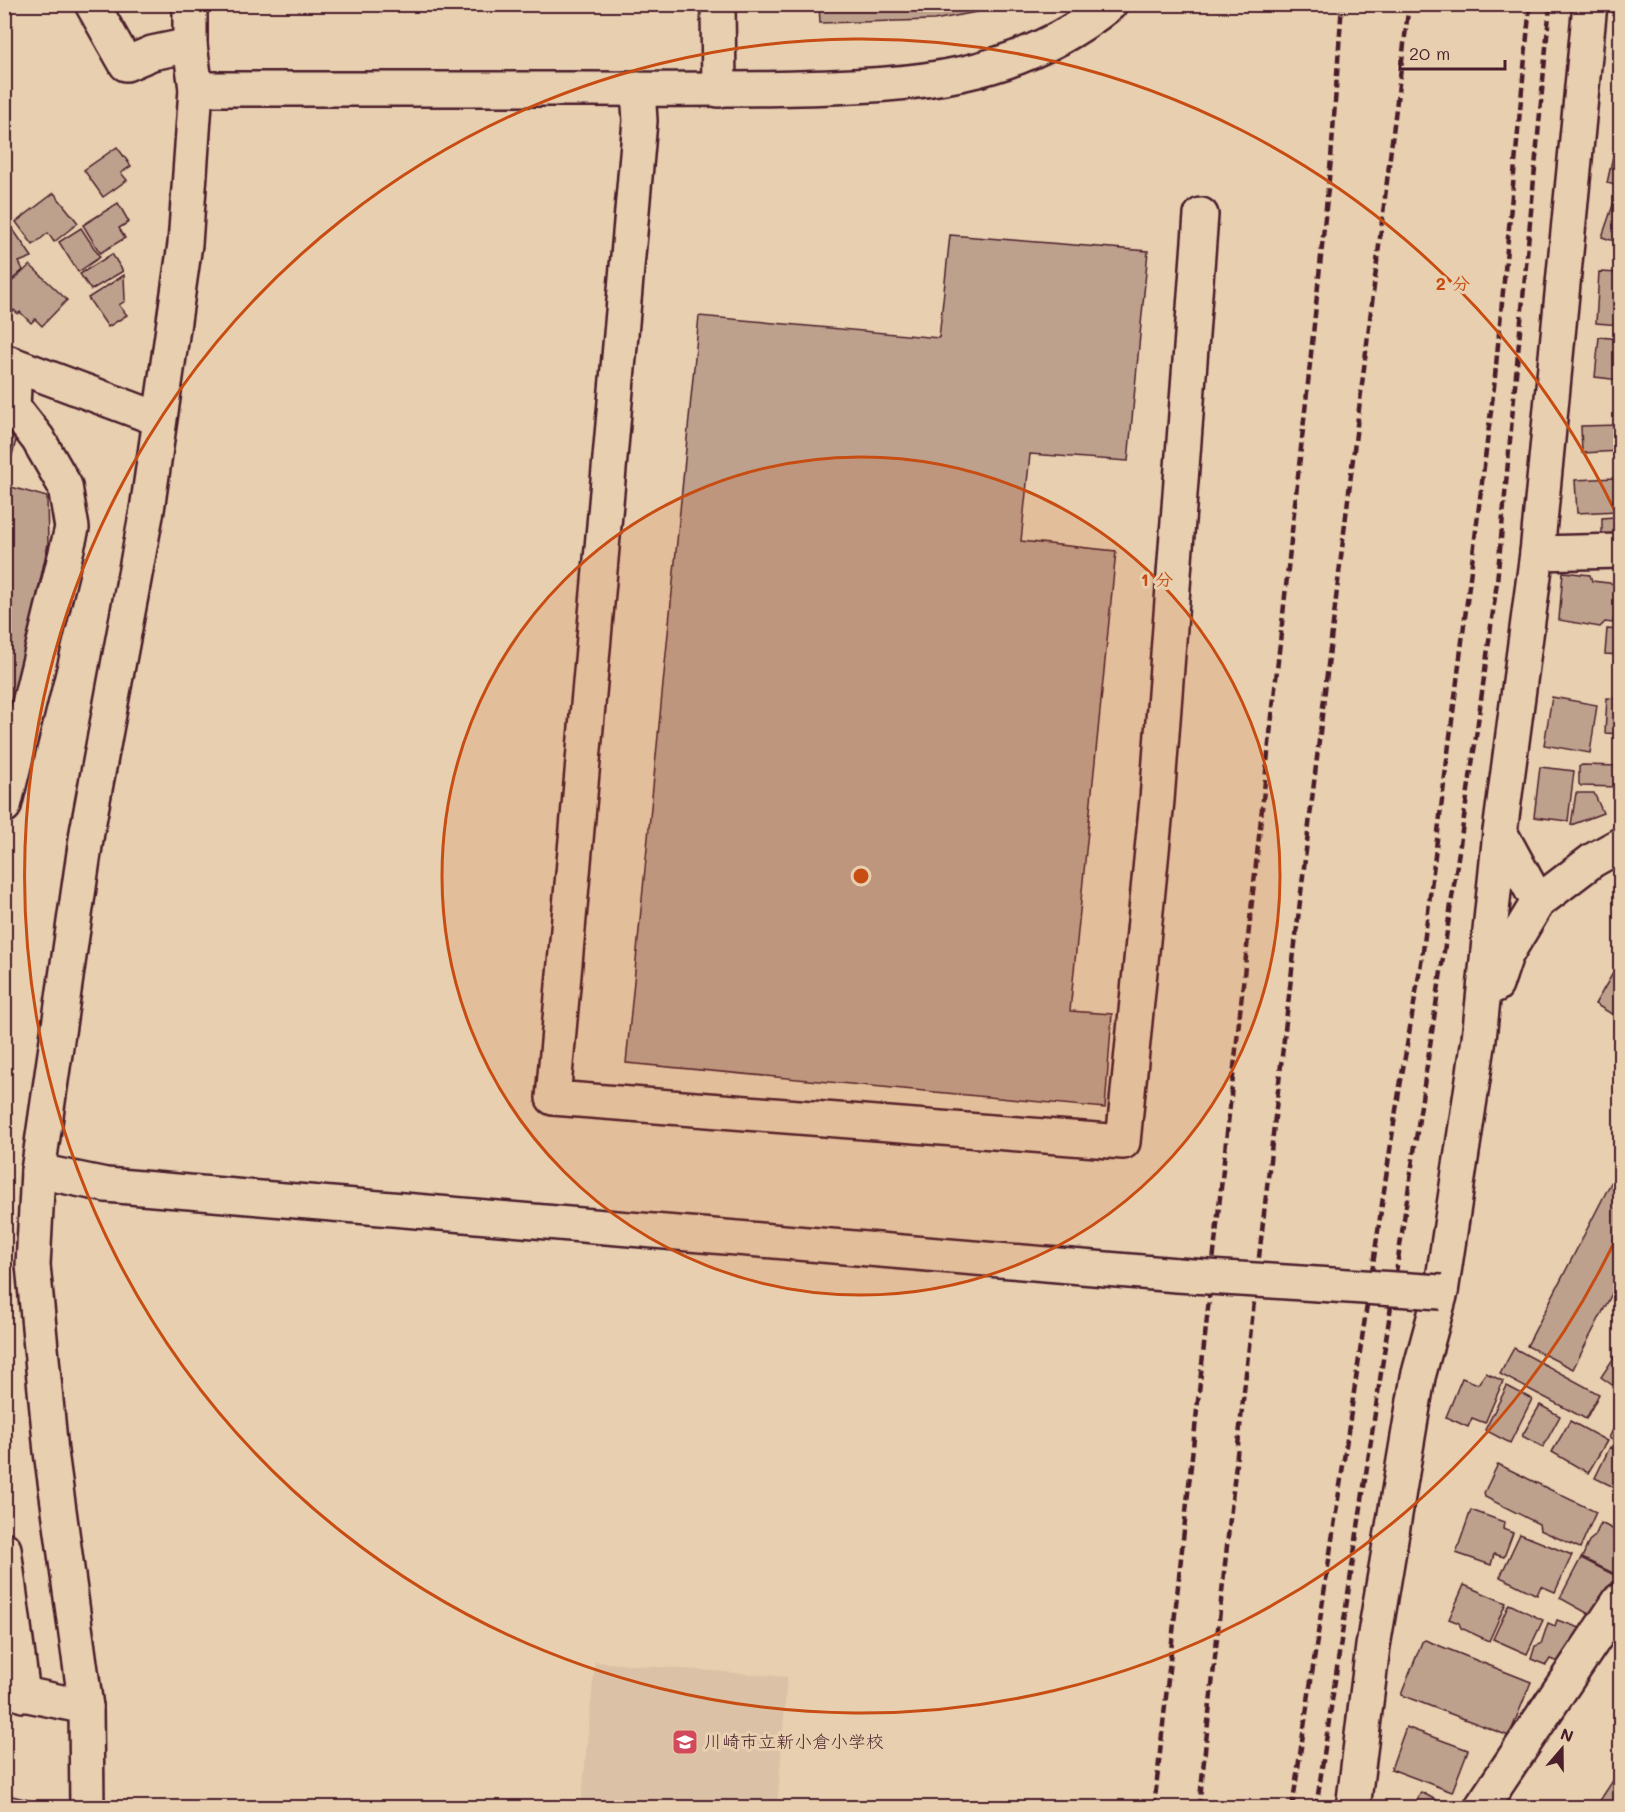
<svg xmlns="http://www.w3.org/2000/svg" width="1625" height="1812" font-family="Mali,'Klee One',sans-serif">
	<rect width="100%" height="100%" fill="#e7cfaf"/>
	<filter id="ink" filterUnits="userSpaceOnUse"><feTurbulence type="fractalNoise" baseFrequency=".0167" numOctaves="2"/><feDisplacementMap in="SourceGraphic" scale="12" xChannelSelector="R" yChannelSelector="G"/><feConvolveMatrix kernelMatrix="1 2 1 2 8 2 1 2 1" color-interpolation-filters="sRGB"/></filter>
	<g filter="url(#ink)">
		<path fill="#dbc1a5" d="M595,1662L787,1677L777,1807H581Z"/>
		<g fill="#bea18d" stroke="#4a1f2b" stroke-width="1.5">
			<path d="M819,4H999L982,11L934,20L820,23Z"/>
			<path d="M117,147L131,166L121,173L127,180L103,197L84,170Z"/>
			<path d="M1615,147L1620,148V186L1607,183Z"/>
			<path d="M54,193L78,223L54,242L48,233L33,245L16,222Z"/>
			<path d="M1614,202L1620,205V243L1602,237Z"/>
			<path d="M118,203L129,222L119,228L125,238L100,253L83,225Z"/>
			<path d="M10,225L32,257L19,262L23,270L13,279L7,277L4,278V229Z"/>
			<path d="M81,228L100,257L78,272L59,242Z"/>
			<path d="M950,235L1148,251L1128,461L1030,454L1021,541L1116,551L1070,1011L1112,1014L1105,1108L626,1063L699,316L939,338Z"/>
			<path d="M112,254L123,271L91,290L80,274Z"/>
			<path d="M30,265L67,300L42,326L35,319L31,323L20,312L18,314L14,310L10,314L4,308V289Z"/>
			<path d="M1599,272L1620,273V325L1596,323Z"/>
			<path d="M124,275L125,301L119,305L127,315L108,327L88,298Z"/>
			<path d="M1599,337L1620,339V380L1595,377Z"/>
			<path d="M1620,425V451L1582,453L1581,426Z"/>
			<path d="M4,429L18,433L11,459L4,457Z"/>
			<path d="M1615,478L1617,511L1577,513L1575,480Z"/>
			<path d="M4,485L47,497L48,544L13,707L4,705Z"/>
			<path d="M1614,517L1615,534H1602V518Z"/>
			<path d="M1563,572L1590,575L1592,581L1617,584L1613,623L1605,622L1600,627L1559,620Z"/>
			<path d="M1607,629L1620,630V655L1605,654Z"/>
			<path d="M1552,697L1597,705L1590,753L1544,745Z"/>
			<path d="M1607,698L1620,699V734L1605,733Z"/>
			<path d="M1582,765L1620,766V787L1581,786L1579,784V767Z"/>
			<path d="M1540,767L1574,771L1568,821L1534,817Z"/>
			<path d="M1576,793H1594L1603,813L1571,825Z"/>
			<path d="M1620,961V1019L1595,1004Z"/>
			<path d="M1620,1165V1278L1573,1369L1527,1346Z"/>
			<path d="M1514,1348L1599,1394L1586,1419L1500,1374Z"/>
			<path d="M1615,1356L1620,1360V1379L1615,1387L1601,1377Z"/>
			<path d="M1486,1373L1503,1381L1485,1423L1472,1418L1468,1427L1446,1417L1462,1378L1478,1384Z"/>
			<path d="M1507,1386L1532,1399L1510,1443L1485,1430Z"/>
			<path d="M1540,1405L1560,1416L1543,1447L1522,1436Z"/>
			<path d="M1620,1415V1444L1609,1438Z"/>
			<path d="M1570,1421L1607,1441L1588,1473L1552,1452Z"/>
			<path d="M1610,1447L1620,1453V1490L1595,1478Z"/>
			<path d="M1498,1464L1596,1512L1580,1548L1540,1530L1539,1524L1485,1497L1484,1493Z"/>
			<path d="M1471,1510L1504,1522L1503,1529L1513,1533L1504,1557L1494,1554L1491,1565L1456,1553Z"/>
			<path d="M1601,1523L1620,1533V1563L1615,1574L1582,1558L1589,1541L1595,1536Z"/>
			<path d="M1520,1534L1572,1555L1555,1592L1541,1586L1537,1595L1500,1577Z"/>
			<path d="M1581,1558L1618,1577L1596,1618L1560,1598Z"/>
			<path d="M1464,1585L1506,1603L1489,1641L1461,1628L1459,1623L1449,1619Z"/>
			<path d="M1509,1604L1543,1620L1527,1654L1493,1639Z"/>
			<path d="M1557,1620L1580,1628L1566,1665L1550,1659L1546,1665L1531,1659L1535,1646L1541,1644L1548,1623L1555,1626Z"/>
			<path d="M1425,1640L1531,1682L1509,1736L1401,1695L1422,1642Z"/>
			<path d="M1406,1727L1468,1750L1452,1792L1391,1769Z"/>
			<path d="M1620,1770V1808H1595Z"/>
			<path d="M1421,1792L1451,1808H1413Z"/>
			<path d="M4,1794L33,1801L31,1808H4Z"/>
		</g>
		<g fill="none" stroke-linecap="round" stroke-linejoin="round">
			<g stroke="#4a1f2b" stroke-width="38">
				<g id="minor">
					<path d="M92,4L126,64L152,53L190,45"/>
					<path d="M718,4L719,90"/>
					<path d="M196,89C326,89 455,89 585,89C657,89 728,90 800,88C915,85 1016,80 1110,4"/>
					<path d="M638,89L640,121L553,1098L1123,1142L1157,800L1201,215"/>
					<path d="M4,361L159,419"/>
					<path d="M1537,553L1620,551"/>
					<path d="M4,806L72,528L65,486L38,439L13,407L15,366"/>
					<path d="M1538,902L1500,832L1537,553L1590,4"/>
					<path d="M1496,985L1506,955L1538,902L1593,860L1620,845"/>
					<path d="M38,1171L106,1185L1177,1275"/>
					<path d="M4,1549L23,1695"/>
					<path d="M4,1690L86,1707"/>
					<path d="M87,1808L86,1707L51,1452L33,1265L38,1171L87,832L147,510L185,244L196,89L190,45V4"/>
					<path d="M1353,1808L1373,1646L1418,1377L1441,1292L1479,1039L1500,832"/>
					<path d="M1481,1808L1620,1600"/>
				</g>
			</g>
			<use href="#minor" stroke="#e7cfaf" stroke-width="33"/>
			<g stroke="#4a1f2b" stroke-width="4.5" stroke-dasharray="9 4.5" stroke-linecap="butt">
				<path d="M1154,1808L1308,383L1331,159L1342,4"/>
				<path d="M1199,1808C1262,1206 1334,605 1409,4"/>
				<path d="M1292,1808L1396,1110L1423,951L1494,387L1530,4"/>
				<path d="M1316,1808L1475,744L1497,582L1550,4"/>
			</g>
			<g stroke="#4a1f2b" stroke-width="38" stroke-linecap="butt">
				<path id="minor-bridge" d="M1177,1275L1441,1292"/>
			</g>
			<use href="#minor-bridge" stroke="#e7cfaf" stroke-width="33"/>
		</g>
	</g>
	<circle cx="861" cy="876" r="419" fill="#c84d12" fill-opacity=".12"/>
	<g fill="none" stroke="#c84d12" stroke-width="3">
		<circle cx="861" cy="876" r="419"/>
		<path d="M1620 1230A837 837 0 1 1 1620 522"/>
	</g>
	<defs>
		<g id="school-square" transform="scale(1.35)"><rect x="-9" y="-9" width="18" height="18" rx="4" fill="#d1495b" stroke="#e7cfaf"/><path d="M0-5L7-2L0 1L-7-2ZM-4 1L0 2.5L4 1V4Q0 6-4 4Z" fill="#fff"/></g>
	</defs>
	<g fill-rule="evenodd">
		<use href="#school-square" x="685" y="1742"/>
	</g>
	<g text-anchor="middle" stroke-width="6" stroke-linejoin="round" paint-order="stroke">
		<g font-size="18" fill="#4a1f2b" stroke="#e7cfaf" text-anchor="start">
			<text x="704" y="1748">川崎市立新小倉小学校</text>
		</g>
	</g>
	<circle cx="861" cy="876" r="9" fill="#c84d12" stroke="#e7cfaf" stroke-width="3"/>
	<g font-size="18" text-anchor="middle" font-weight="bold" fill="#c84d12" stroke="#e7cfaf" stroke-width="6" stroke-linejoin="round" paint-order="stroke">
		<text x="1453" y="290">2 分</text>
		<text x="1157" y="586">1 分</text>
	</g>
	<rect width="1625" height="1812" fill="none" stroke="#e7cfaf" stroke-width="24"/>
	<rect x="12" y="12" width="1601" height="1788" fill="none" stroke="#4a1f2b" stroke-width="2" filter="url(#ink)"/>
	<g transform="translate(1562 1749) rotate(20)" stroke="#e7cfaf" stroke-width="4.5" paint-order="stroke">
	<path d="M0-4.5L10 22L0 15L-10 22Z" fill="#4a1f2b"/>
	<text y="-9" font-size="16" font-weight="bold" text-anchor="middle" fill="#4a1f2b">N</text>
	</g>
	<path d="M1400 60v9h105v-9" fill="none" stroke="#4a1f2b" stroke-width="3"/>
	<text x="1409" y="60" font-size="18" fill="#4a1f2b" stroke="#e7cfaf" stroke-width="4.5" paint-order="stroke">20 m</text>
</svg>
